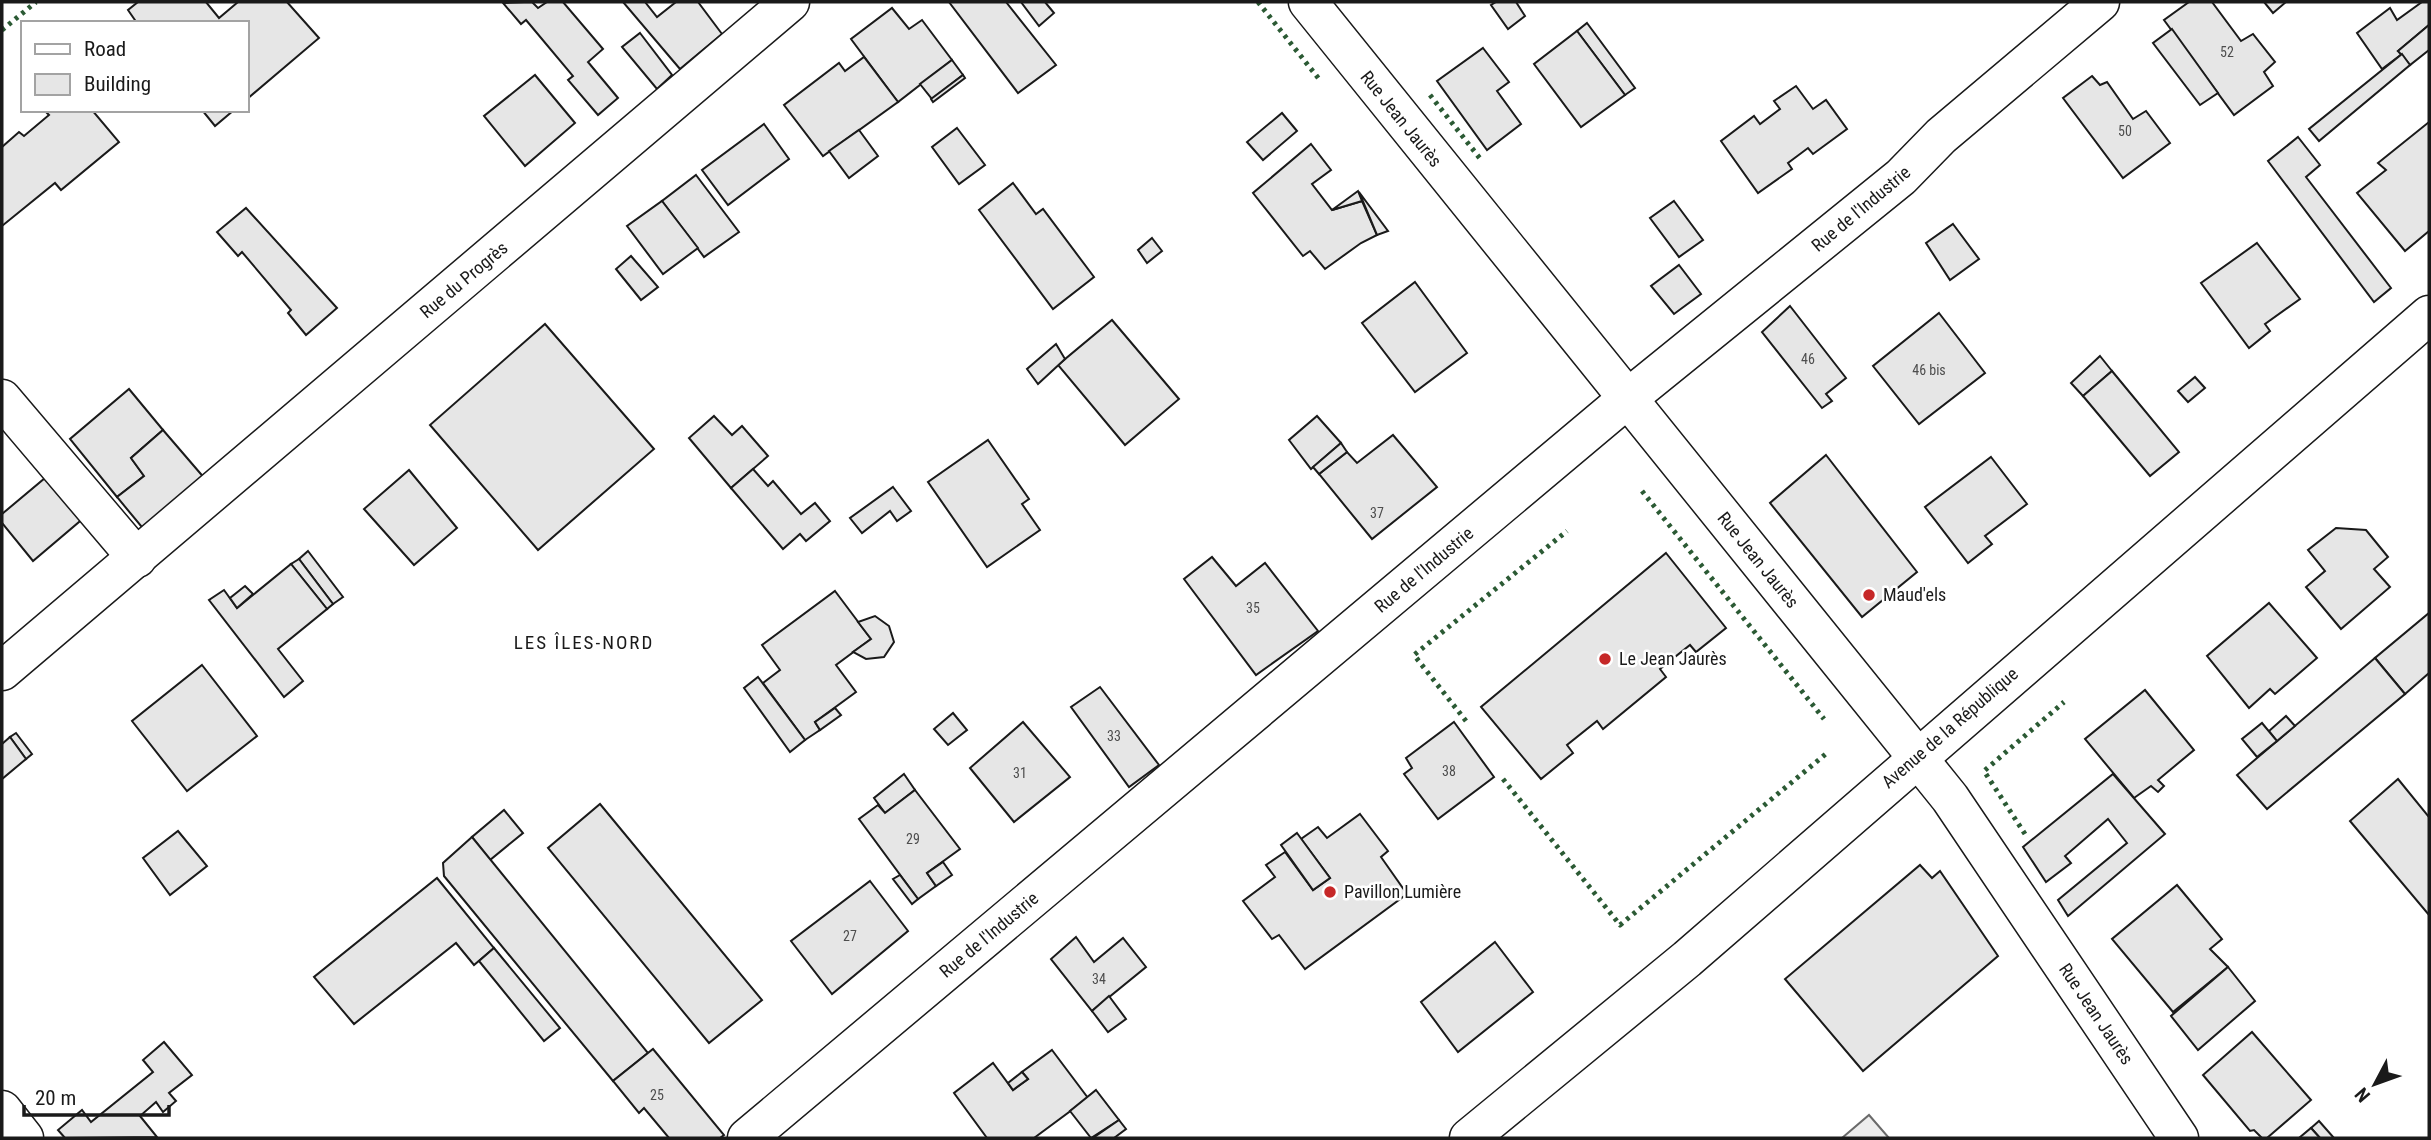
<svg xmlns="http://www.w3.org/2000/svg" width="2431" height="1140" font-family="'Roboto Condensed',sans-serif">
	<rect width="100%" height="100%" fill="#fff"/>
	<path fill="#ededed" stroke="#6a6a6a" stroke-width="2" d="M1869,1115L1889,1138H1842Z"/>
	<g fill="#e6e6e6" stroke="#1a1a1a" stroke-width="2">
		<path d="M138,2H206L219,18L238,2H287L319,38L247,99V23H137L128,10Z"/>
		<path d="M532,2L538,8L547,2H563L603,49L588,62L618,98L598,115L568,80L573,76L526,20L521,24L503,3Z"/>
		<path d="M623,2H645L657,17L676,2H698L722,34L680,69Z"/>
		<path d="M949,2H1006L1056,65L1018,93Z"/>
		<path d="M1021,2H1045L1054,13L1039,26Z"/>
		<path d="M1496,2H1516L1525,16L1508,29L1491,5Z"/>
		<path d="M2189,2H2212L2241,41L2253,34L2275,62L2264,72L2273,86L2234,115L2164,20Z"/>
		<path d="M2264,2H2286L2273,13Z"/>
		<path d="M2422,2H2429V25L2398,51L2402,54L2382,69L2357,33L2390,8L2397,20Z"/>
		<path d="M892,8L909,29L922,20L952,60L898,102L851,39Z"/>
		<path d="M1587,23L1635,88L1625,95L1577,31Z"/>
		<path d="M2429,25V50L2410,65L2398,51Z"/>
		<path d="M2172,29L2218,93L2200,105L2153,43Z"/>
		<path d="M1577,31L1625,95L1581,127L1534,64Z"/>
		<path d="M640,33L672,75L657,89L622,47Z"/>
		<path d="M1483,48L1509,82L1497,91L1521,124L1487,150L1437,81Z"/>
		<path d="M2402,54L2410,65L2319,141L2309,129Z"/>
		<path d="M864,57L898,102L823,156L784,105L839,63L845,71Z"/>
		<path d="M952,60L963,75L932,99L920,84Z"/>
		<path d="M535,75L575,123L525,166L484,116Z"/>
		<path d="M963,75L965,78L933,102L931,99Z"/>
		<path d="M2092,76L2100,85L2107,82L2133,119L2146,111L2170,143L2123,178L2063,98Z"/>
		<path d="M1796,86L1813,109L1826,100L1847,129L1813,154L1808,148L1788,163L1792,169L1758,193L1721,141L1754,116L1760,124L1780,109L1774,101Z"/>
		<path d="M44,110H92L119,142L61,190L55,183L2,226V147L19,132L24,136L49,115Z"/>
		<path d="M202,110H234L215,126Z"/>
		<path d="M1282,113L1297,131L1263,160L1247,142Z"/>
		<path d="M2429,122V231L2405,251L2357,193L2386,170L2378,163Z"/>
		<path d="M764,124L789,159L728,205L702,170Z"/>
		<path d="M957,128L985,165L959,184L932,147Z"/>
		<path d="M859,130L878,156L849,178L829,151Z"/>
		<path d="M2298,137L2320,165L2306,177L2391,288L2374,302L2268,161Z"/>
		<path d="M1311,144L1331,170L1312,184L1332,210L1362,201L1377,235L1361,243L1325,269L1310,251L1303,256L1253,193Z"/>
		<path d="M696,175L739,232L704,257L662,201Z"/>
		<path d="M1013,183L1036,214L1043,209L1094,277L1053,309L979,210Z"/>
		<path d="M1358,191L1362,201L1332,210Z"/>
		<path d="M1359,192L1388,231L1377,235Z"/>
		<path d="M662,201L698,248L663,274L627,226Z"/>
		<path d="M1674,201L1703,240L1679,257L1650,218Z"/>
		<path d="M246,208L337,308L306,335L288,313L291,310L242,252L238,256L217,232Z"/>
		<path d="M1953,224L1979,259L1950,280L1926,243Z"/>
		<path d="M1152,238L1162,251L1147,263L1138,250Z"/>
		<path d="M2257,243L2300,299L2265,324L2270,331L2249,348L2201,283Z"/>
		<path d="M631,256L658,287L641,300L616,269Z"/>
		<path d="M1679,265L1701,294L1674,314L1651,286Z"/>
		<path d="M1415,282L1467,353L1415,392L1362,323Z"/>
		<path d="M1790,306L1846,378L1826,394L1832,401L1822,408L1762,332Z"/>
		<path d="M1939,313L1985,373L1919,424L1873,366Z"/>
		<path d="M1112,320L1179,399L1125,445L1058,365Z"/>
		<path d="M545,324L654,449L538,550L430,425Z"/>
		<path d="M1056,344L1065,359L1038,384L1027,369Z"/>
		<path d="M2100,356L2112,371L2083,396L2071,383Z"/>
		<path d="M2112,371L2179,452L2150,476L2083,396Z"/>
		<path d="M2195,377L2205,388L2188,402L2178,391Z"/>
		<path d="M129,389L163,430L131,458L144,476L117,497L70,439Z"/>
		<path d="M714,416L732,435L742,426L768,456L731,488L689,438Z"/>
		<path d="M1317,416L1341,443L1311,469L1289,440Z"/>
		<path d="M163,430L206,480L146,532L117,497L144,476L131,458Z"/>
		<path d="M1393,435L1437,487L1372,539L1319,474L1347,452L1357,463Z"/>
		<path d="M988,440L1029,499L1022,504L1040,530L987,567L928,482Z"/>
		<path d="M1341,443L1347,452L1319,474L1313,467Z"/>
		<path d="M1826,455L1917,572L1862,617L1770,503Z"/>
		<path d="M1991,457L2027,504L1985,536L1992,544L1968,563L1925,507Z"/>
		<path d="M753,469L768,486L773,481L801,514L815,503L830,521L806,541L800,534L783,549L731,488Z"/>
		<path d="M409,470L457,528L414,565L364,509Z"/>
		<path d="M51,473L86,516L33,561L2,523V514Z"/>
		<path d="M893,487L911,511L897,521L890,511L862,533L850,518Z"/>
		<path d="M2336,528L2366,530L2388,557L2374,569L2390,587L2341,629L2306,587L2325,571L2308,550Z"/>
		<path d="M308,551L343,597L333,604L299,559Z"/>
		<path d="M1666,553L1726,628L1696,652L1690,645L1660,669L1666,677L1603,729L1597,721L1567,745L1573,753L1541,779L1481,707Z"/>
		<path d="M1212,557L1236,586L1265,563L1318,631L1256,675L1184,579Z"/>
		<path d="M299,559L333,604L327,609L291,564Z"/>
		<path d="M291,564L327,609L278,649L303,681L284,697L209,600L224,590L237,608Z"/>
		<path d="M245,586L253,594L237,608L230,598Z"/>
		<path d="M835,591L871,639L836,665L856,692L815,722L820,730L805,740L763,683L780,670L762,645Z"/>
		<path d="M2269,603L2317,658L2275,694L2270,689L2249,708L2207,656Z"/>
		<path d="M2429,613V673L2405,694L2375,658Z"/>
		<path d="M875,616L889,626L894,642L884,657L866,659L853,652L871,639L858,622Z"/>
		<path d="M2375,658L2405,694L2267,809L2237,775Z"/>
		<path d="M202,665L257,736L187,791L132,721Z"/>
		<path d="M758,677L805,740L790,752L744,688Z"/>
		<path d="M1100,687L1159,765L1129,787L1071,707Z"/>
		<path d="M2145,690L2194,750L2158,780L2164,786L2158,792L2151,786L2134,798L2085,739Z"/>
		<path d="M835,708L841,715L820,730L815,722Z"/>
		<path d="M953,713L967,730L948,745L934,729Z"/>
		<path d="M2286,716L2295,726L2277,741L2269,731Z"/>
		<path d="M1023,722L1070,777L1014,822L970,768Z"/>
		<path d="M1454,722L1494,777L1438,819L1404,774L1412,768L1406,758Z"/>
		<path d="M2262,723L2277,741L2257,757L2242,739Z"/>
		<path d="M16,733L32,754L26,759L10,737Z"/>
		<path d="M10,737L26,759L2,779V744Z"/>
		<path d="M904,774L915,790L885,813L874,798Z"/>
		<path d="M2113,774L2165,834L2068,916L2058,900L2127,843L2108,819L2065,856L2071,863L2046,882L2023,847Z"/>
		<path d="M2398,779L2429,817V915L2350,821Z"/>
		<path d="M915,790L960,849L927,873L936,886L918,899L859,819L878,805L885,813Z"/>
		<path d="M600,804L762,1000L709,1043L548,848Z"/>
		<path d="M504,810L523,833L490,860L472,837Z"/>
		<path d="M1360,814L1388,851L1381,857L1407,894L1305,969L1279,935L1272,939L1243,901L1275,877L1266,865L1285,852L1313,890L1330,878L1301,839L1318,827L1327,838Z"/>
		<path d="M178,831L207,866L170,895L143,858Z"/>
		<path d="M1297,833L1330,878L1313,890L1281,845Z"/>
		<path d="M472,837L648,1053L613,1081L444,876L443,863Z"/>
		<path d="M943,862L952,875L936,886L927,873Z"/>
		<path d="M1920,865L1932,878L1940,871L1998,956L1863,1071L1785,979Z"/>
		<path d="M900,875L918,899L912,904L893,879Z"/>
		<path d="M437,878L494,948L474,965L456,943L354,1024L314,977Z"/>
		<path d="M870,881L908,931L832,994L791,941Z"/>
		<path d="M2177,885L2222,939L2210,949L2228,967L2173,1012L2112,939Z"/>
		<path d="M1076,937L1094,962L1123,938L1146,967L1092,1011L1051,959Z"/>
		<path d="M1495,942L1533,992L1458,1052L1421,1002Z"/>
		<path d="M494,948L560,1028L544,1041L479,961Z"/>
		<path d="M2228,967L2255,1001L2198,1050L2171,1016Z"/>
		<path d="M1109,996L1126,1019L1108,1032L1092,1011Z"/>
		<path d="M2252,1032L2311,1100L2267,1138H2262L2254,1130L2250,1131L2203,1075Z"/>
		<path d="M164,1042L192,1075L169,1093L176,1101L163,1112L156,1102L140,1116L157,1137L65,1138L58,1130L82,1110L91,1122L153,1072L143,1060Z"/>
		<path d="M653,1049L724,1135L720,1138H669L644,1108L639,1113L613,1081Z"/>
		<path d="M1052,1050L1088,1098L1034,1138H987L954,1093L993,1063L1013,1090L1028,1079L1022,1072Z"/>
		<path d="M1022,1072L1028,1079L1013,1090L1008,1083Z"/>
		<path d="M1096,1090L1119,1120L1091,1138L1070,1111Z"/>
		<path d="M1119,1120L1126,1129L1114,1138H1093Z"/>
		<path d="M2319,1121L2334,1138H2320L2311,1128Z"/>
		<path d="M2311,1128L2320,1138H2299Z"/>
	</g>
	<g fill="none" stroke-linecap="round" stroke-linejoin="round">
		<g stroke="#1a1a1a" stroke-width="41">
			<g id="minor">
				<path d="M1308,2L1950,798L2179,1138"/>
				<path d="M2,399L137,558"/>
				<path d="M2,671L790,2"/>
				<path d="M2,1110L24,1138"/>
				<path d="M747,1138L1627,399L1901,177L1941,136L2100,2"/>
				<path d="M1469,1138L1687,959L2429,315"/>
			</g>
		</g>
		<use href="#minor" stroke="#fff" stroke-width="38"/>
		<g stroke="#2b5a34" stroke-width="5" stroke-dasharray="3.5 5" stroke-linecap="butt">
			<path d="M1258,2L1319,79"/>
			<path d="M2,30L36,2"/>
			<path d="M1430,95L1482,161"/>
			<path d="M1642,491L1824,719"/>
			<path d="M1466,721L1414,655L1567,531"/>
			<path d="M1503,779L1620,925L1827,753"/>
			<path d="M2025,834L1984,771L2064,702"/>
		</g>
	</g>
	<g fill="#c62828" stroke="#fff" stroke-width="2.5">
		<circle cx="1869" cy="595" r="7"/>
		<circle cx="1605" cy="659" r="7"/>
		<circle cx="1330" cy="892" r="7"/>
	</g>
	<g text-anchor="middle" stroke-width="5" stroke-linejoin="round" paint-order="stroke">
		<g font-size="14" fill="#4d4d4d">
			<text x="2227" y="57">52</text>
			<text x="2125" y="136">50</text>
			<text x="1808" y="364">46</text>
			<text x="1929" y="375">46 bis</text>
			<text x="1377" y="518">37</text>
			<text x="1253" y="613">35</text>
			<text x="1114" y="741">33</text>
			<text x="1449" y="776">38</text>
			<text x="1020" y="778">31</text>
			<text x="913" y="844">29</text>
			<text x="850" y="941">27</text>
			<text x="1099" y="984">34</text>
			<text x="657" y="1100">25</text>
		</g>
		<g font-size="18" fill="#1a1a1a" stroke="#fff">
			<text transform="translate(1401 119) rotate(51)" y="6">Rue Jean Jaurès</text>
			<text transform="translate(1861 209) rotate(-40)" y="6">Rue de l'Industrie</text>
			<text transform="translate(464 280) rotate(-40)" y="6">Rue du Progrès</text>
			<text transform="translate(1758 560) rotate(51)" y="6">Rue Jean Jaurès</text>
			<text transform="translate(1424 570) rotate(-40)" y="6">Rue de l'Industrie</text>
			<text transform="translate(1950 728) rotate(-41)" y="6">Avenue de la République</text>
			<text transform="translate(989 935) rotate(-40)" y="6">Rue de l'Industrie</text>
			<text transform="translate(2096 1014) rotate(56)" y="6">Rue Jean Jaurès</text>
		</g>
		<g font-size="18" fill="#1a1a1a" stroke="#fff" text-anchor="start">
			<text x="1883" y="601">Maud'els</text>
			<text x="1619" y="665">Le Jean Jaurès</text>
			<text x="1344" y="898">Pavillon Lumière</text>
		</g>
		<g font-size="19" letter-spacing="2" fill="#1a1a1a" stroke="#fff">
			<text x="584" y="649">LES ÎLES-NORD</text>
		</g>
	</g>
	<rect width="2431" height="1140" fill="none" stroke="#1a1a1a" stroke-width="7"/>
	<rect x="21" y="21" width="228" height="91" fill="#ffffff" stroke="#a3a3a3" stroke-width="2"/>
	<rect x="35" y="44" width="35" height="10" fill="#ffffff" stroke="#a3a3a3" stroke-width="2"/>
	<text x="84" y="56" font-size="21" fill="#1a1a1a">Road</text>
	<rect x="35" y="74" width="35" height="21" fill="#e6e6e6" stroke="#a3a3a3" stroke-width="2"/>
	<text x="84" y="91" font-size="21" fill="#1a1a1a">Building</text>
	<g transform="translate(2375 1084) rotate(229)" stroke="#ffffff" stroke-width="5" paint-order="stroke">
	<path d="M0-5L12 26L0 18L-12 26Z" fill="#1a1a1a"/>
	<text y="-10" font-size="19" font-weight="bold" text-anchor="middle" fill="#1a1a1a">N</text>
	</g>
	<path d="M24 1105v10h145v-10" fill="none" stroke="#1a1a1a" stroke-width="3.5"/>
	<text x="35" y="1105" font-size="21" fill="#1a1a1a" stroke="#ffffff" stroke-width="5" paint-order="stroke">20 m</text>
</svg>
